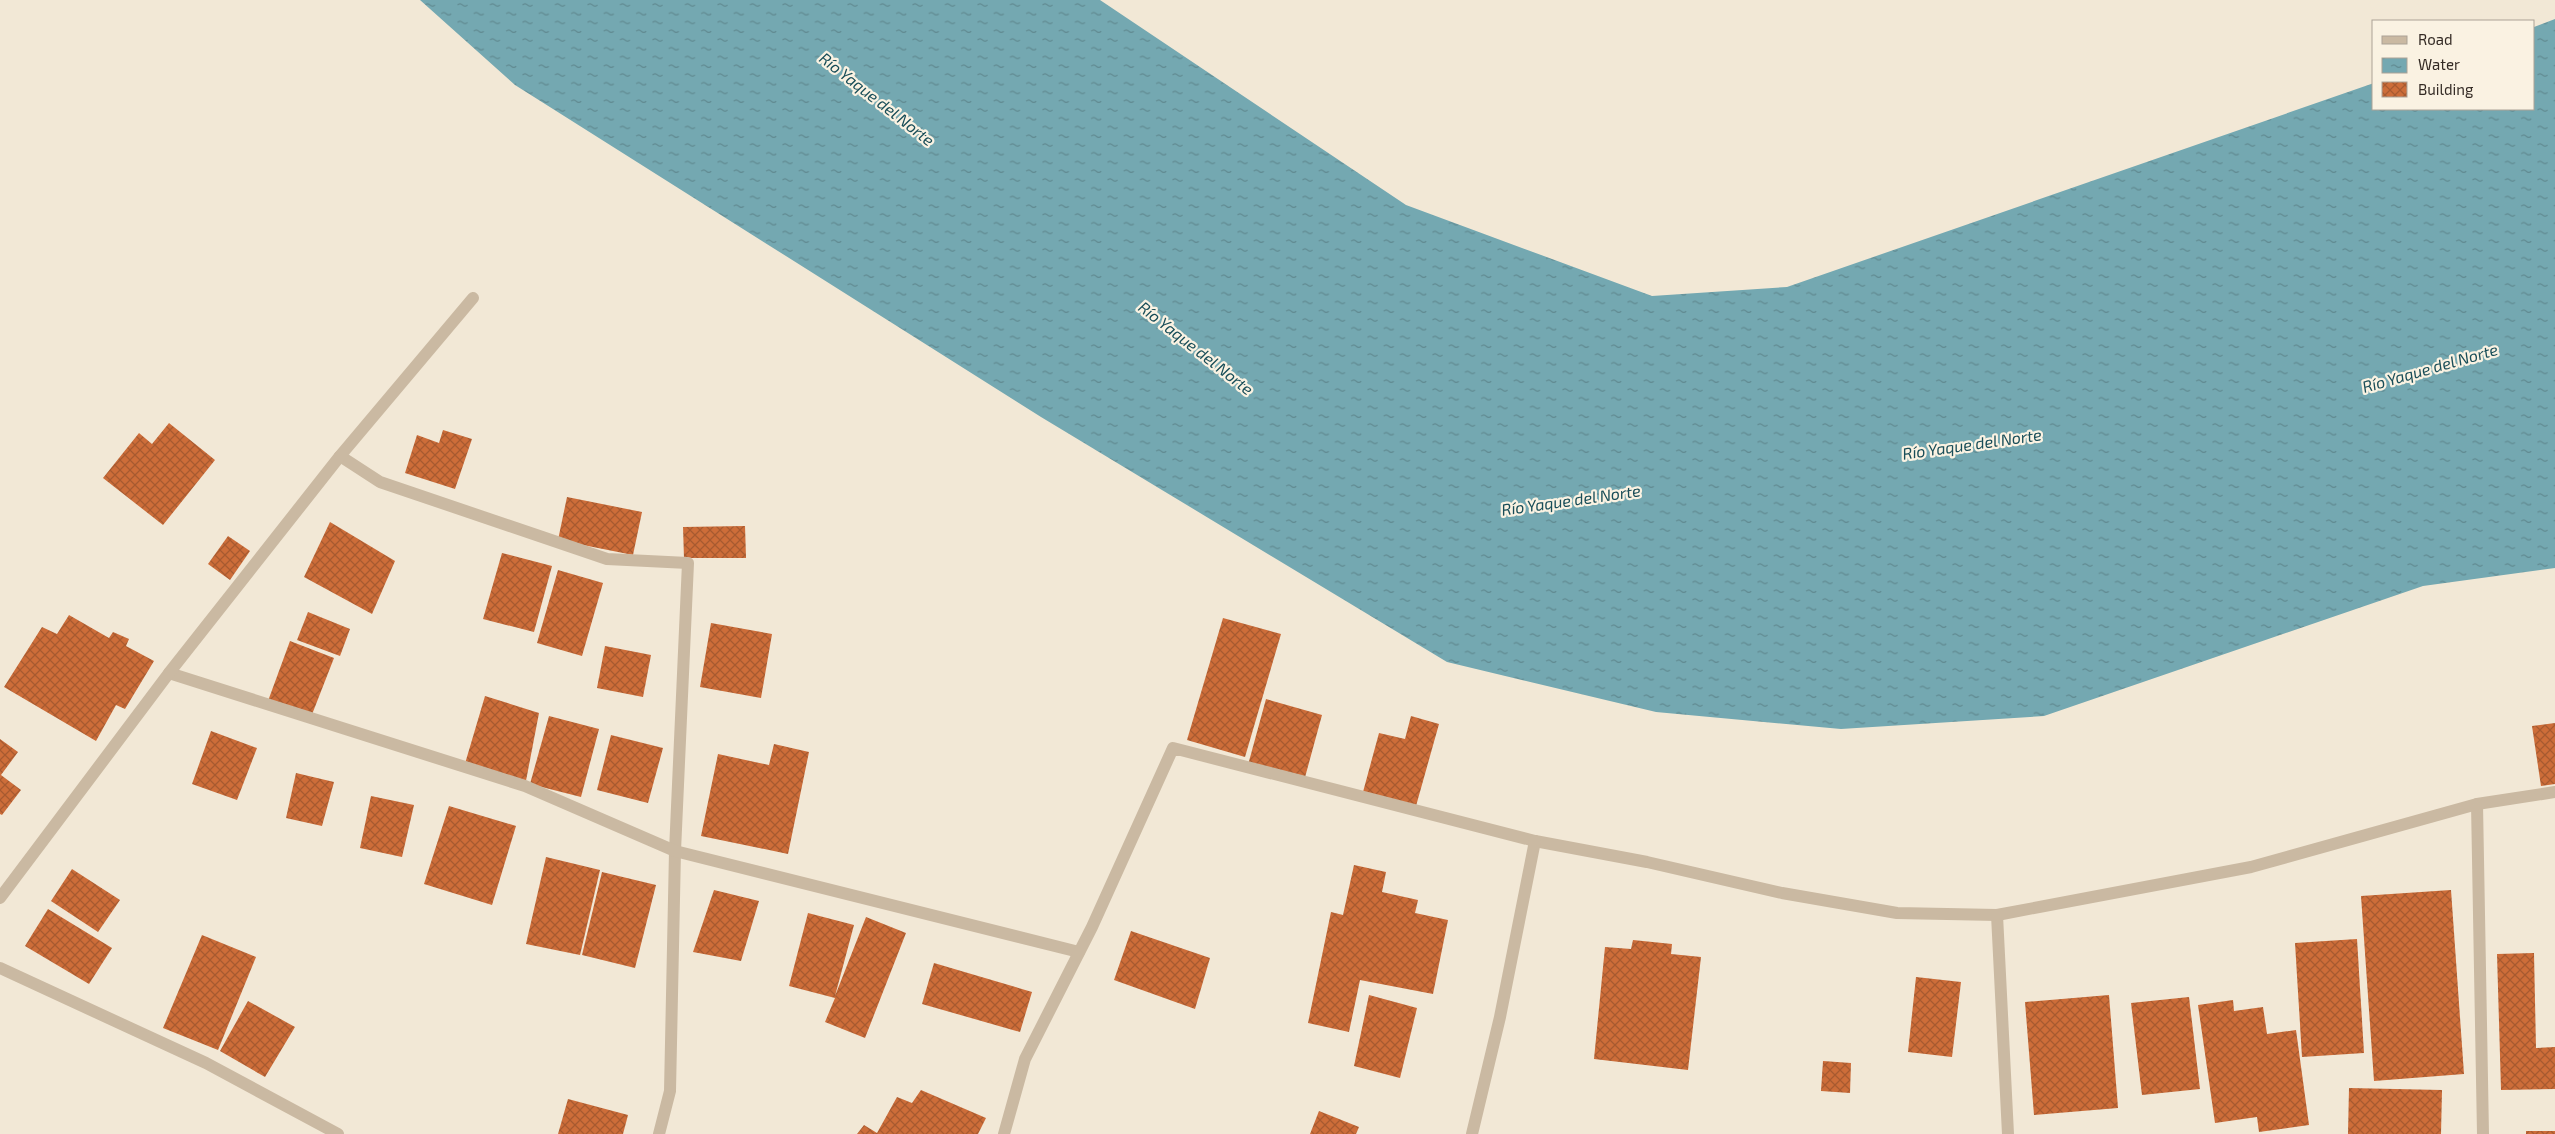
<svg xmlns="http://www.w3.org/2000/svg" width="2555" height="1134" font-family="'Exo 2',sans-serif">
	<defs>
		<pattern id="water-ripples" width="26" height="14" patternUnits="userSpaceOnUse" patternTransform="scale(1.25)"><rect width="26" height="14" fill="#74a8b1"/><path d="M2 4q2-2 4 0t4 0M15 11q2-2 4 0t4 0" fill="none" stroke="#608990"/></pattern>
		<pattern id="building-cross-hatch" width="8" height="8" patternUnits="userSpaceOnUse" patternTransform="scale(1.25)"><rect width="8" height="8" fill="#cd6d39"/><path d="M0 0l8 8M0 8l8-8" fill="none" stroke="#a75a30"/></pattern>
	</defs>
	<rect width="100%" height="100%" fill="#f2e8d6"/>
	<path fill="url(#water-ripples)" d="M420,0H1100L1406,205L1652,296L1787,287L2374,83V109H2534V27L2555,19V568L2423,586L2044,716L1841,729L1656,712L1447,662L1041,417L515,85Z"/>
	<g fill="url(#building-cross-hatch)">
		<path d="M169,423L215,460L163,525L103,478L139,433L152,444Z"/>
		<path d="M443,430L472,439L455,489L405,473L417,435L439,443Z"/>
		<path d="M567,497L642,512L633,555L558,540Z"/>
		<path d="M330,522L395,561L372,614L304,577Z"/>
		<path d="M745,526L746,558H684L683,527Z"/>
		<path d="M228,536L250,551L230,580L208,564Z"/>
		<path d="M502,553L552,566L534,632L483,619Z"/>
		<path d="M558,570L603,583L582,656L537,643Z"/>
		<path d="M308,612L350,629L340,656L297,640Z"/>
		<path d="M69,615L109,638L113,632L129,639L126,646L154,661L125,709L116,705L96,741L4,687L42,627L57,634Z"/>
		<path d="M1223,618L1281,634L1245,757L1187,740Z"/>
		<path d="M711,623L772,634L761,698L700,687Z"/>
		<path d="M290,641L334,658L311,717L268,701Z"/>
		<path d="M605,646L651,655L643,697L597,688Z"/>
		<path d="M485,696L539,713L525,786L464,767Z"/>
		<path d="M1266,699L1322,715L1304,781L1248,765Z"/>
		<path d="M549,716L599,729L581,797L530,784Z"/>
		<path d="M1411,716L1439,724L1416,806L1363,792L1379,733L1405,739Z"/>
		<path d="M2555,723V784L2541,786L2532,726Z"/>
		<path d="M211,731L257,748L237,800L192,784Z"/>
		<path d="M611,735L663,748L648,803L597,790Z"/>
		<path d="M0,739L18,752L1,775L21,790L2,815L0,814Z"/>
		<path d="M774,744L809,752L788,854L701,836L718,754L769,765Z"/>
		<path d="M296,773L334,782L322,826L286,818Z"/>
		<path d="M371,796L414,805L402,857L360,848Z"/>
		<path d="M449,806L516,826L492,905L424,884Z"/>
		<path d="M546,857L600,870L580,955L526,944Z"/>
		<path d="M1354,865L1386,872L1382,892L1418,900L1415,913L1448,920L1433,994L1360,980L1349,1032L1308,1023L1331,912L1343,915Z"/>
		<path d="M72,869L120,900L98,932L51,901Z"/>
		<path d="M602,872L656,885L635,968L582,955Z"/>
		<path d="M714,890L759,901L741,961L693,952Z"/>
		<path d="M2451,890L2464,1074L2374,1081L2361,896Z"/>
		<path d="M48,909L112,948L89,984L25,946Z"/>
		<path d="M808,913L854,925L835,996L866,917L906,933L865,1038L825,1022L835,998L789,986Z"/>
		<path d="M1131,931L1210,958L1195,1009L1114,980Z"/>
		<path d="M202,935L256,957L218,1050L163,1028Z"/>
		<path d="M2357,939L2364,1053L2302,1057L2295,943Z"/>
		<path d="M1633,940L1672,944L1671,954L1701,957L1688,1070L1594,1059L1605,947L1631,949Z"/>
		<path d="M2534,953L2536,1048L2555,1047V1089L2501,1090L2497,954Z"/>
		<path d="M934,963L1032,992L1020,1032L922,1004Z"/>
		<path d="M1916,977L1961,982L1952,1057L1908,1052Z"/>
		<path d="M1369,995L1417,1008L1400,1078L1354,1066Z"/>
		<path d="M2109,995L2118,1108L2034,1115L2025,1002Z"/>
		<path d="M2189,997L2200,1089L2142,1095L2131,1003Z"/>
		<path d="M2233,1000L2234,1011L2263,1007L2267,1034L2296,1030L2309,1125L2259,1132L2257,1117L2215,1123L2198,1005Z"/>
		<path d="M248,1001L295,1027L265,1077L220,1051Z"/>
		<path d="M1823,1061L1851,1063L1850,1093L1821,1091Z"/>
		<path d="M2349,1088L2442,1090L2441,1134H2348Z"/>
		<path d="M921,1090L986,1118L978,1134H857L864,1125L877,1133L897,1097L912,1103Z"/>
		<path d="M568,1099L628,1115L623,1134H558Z"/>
		<path d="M1319,1111L1359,1127L1356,1134H1310Z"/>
		<rect x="2526" y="1131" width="29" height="3"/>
	</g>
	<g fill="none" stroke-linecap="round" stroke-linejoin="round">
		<g stroke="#cab9a2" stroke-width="12">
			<path d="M340,456L380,482L607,559L688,563L675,851L670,1091L659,1134"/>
			<path d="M169,673L525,786L675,851L1079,952"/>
			<path d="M2477,804L2483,1134"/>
			<path d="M0,898L169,673L340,456L473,298"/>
			<path d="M1997,915L2008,1134"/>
			<path d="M0,968L206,1063L338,1134"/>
			<path d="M1004,1134L1025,1059L1092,927L1173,748L1535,841L1647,862L1782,893L1897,913L1997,915L2251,867L2477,804L2555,792"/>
			<path d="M1472,1134L1500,1017L1535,841"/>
		</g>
	</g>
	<g text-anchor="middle" stroke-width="4.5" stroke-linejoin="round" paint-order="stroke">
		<g font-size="16" font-style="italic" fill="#184d58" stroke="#faf2e2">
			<text transform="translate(877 99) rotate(38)" y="6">Río Yaque del Norte</text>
			<text transform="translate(1196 348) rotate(38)" y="6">Río Yaque del Norte</text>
			<text transform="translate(2430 368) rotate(-16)" y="6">Río Yaque del Norte</text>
			<text transform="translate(1972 444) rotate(-8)" y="6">Río Yaque del Norte</text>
			<text transform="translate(1571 500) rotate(-8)" y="6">Río Yaque del Norte</text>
		</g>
	</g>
	<rect x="2372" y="20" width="162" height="90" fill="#faf2e2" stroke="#aba296"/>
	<rect x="2382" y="36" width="25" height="8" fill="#cab9a2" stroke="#aba296"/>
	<text x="2418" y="45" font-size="15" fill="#342b25">Road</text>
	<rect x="2382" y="58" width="25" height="15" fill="url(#water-ripples)" stroke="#aba296"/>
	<text x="2418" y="70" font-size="15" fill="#342b25">Water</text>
	<rect x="2382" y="82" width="25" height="15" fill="url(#building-cross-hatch)" stroke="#aba296"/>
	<text x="2418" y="95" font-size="15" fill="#342b25">Building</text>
</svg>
